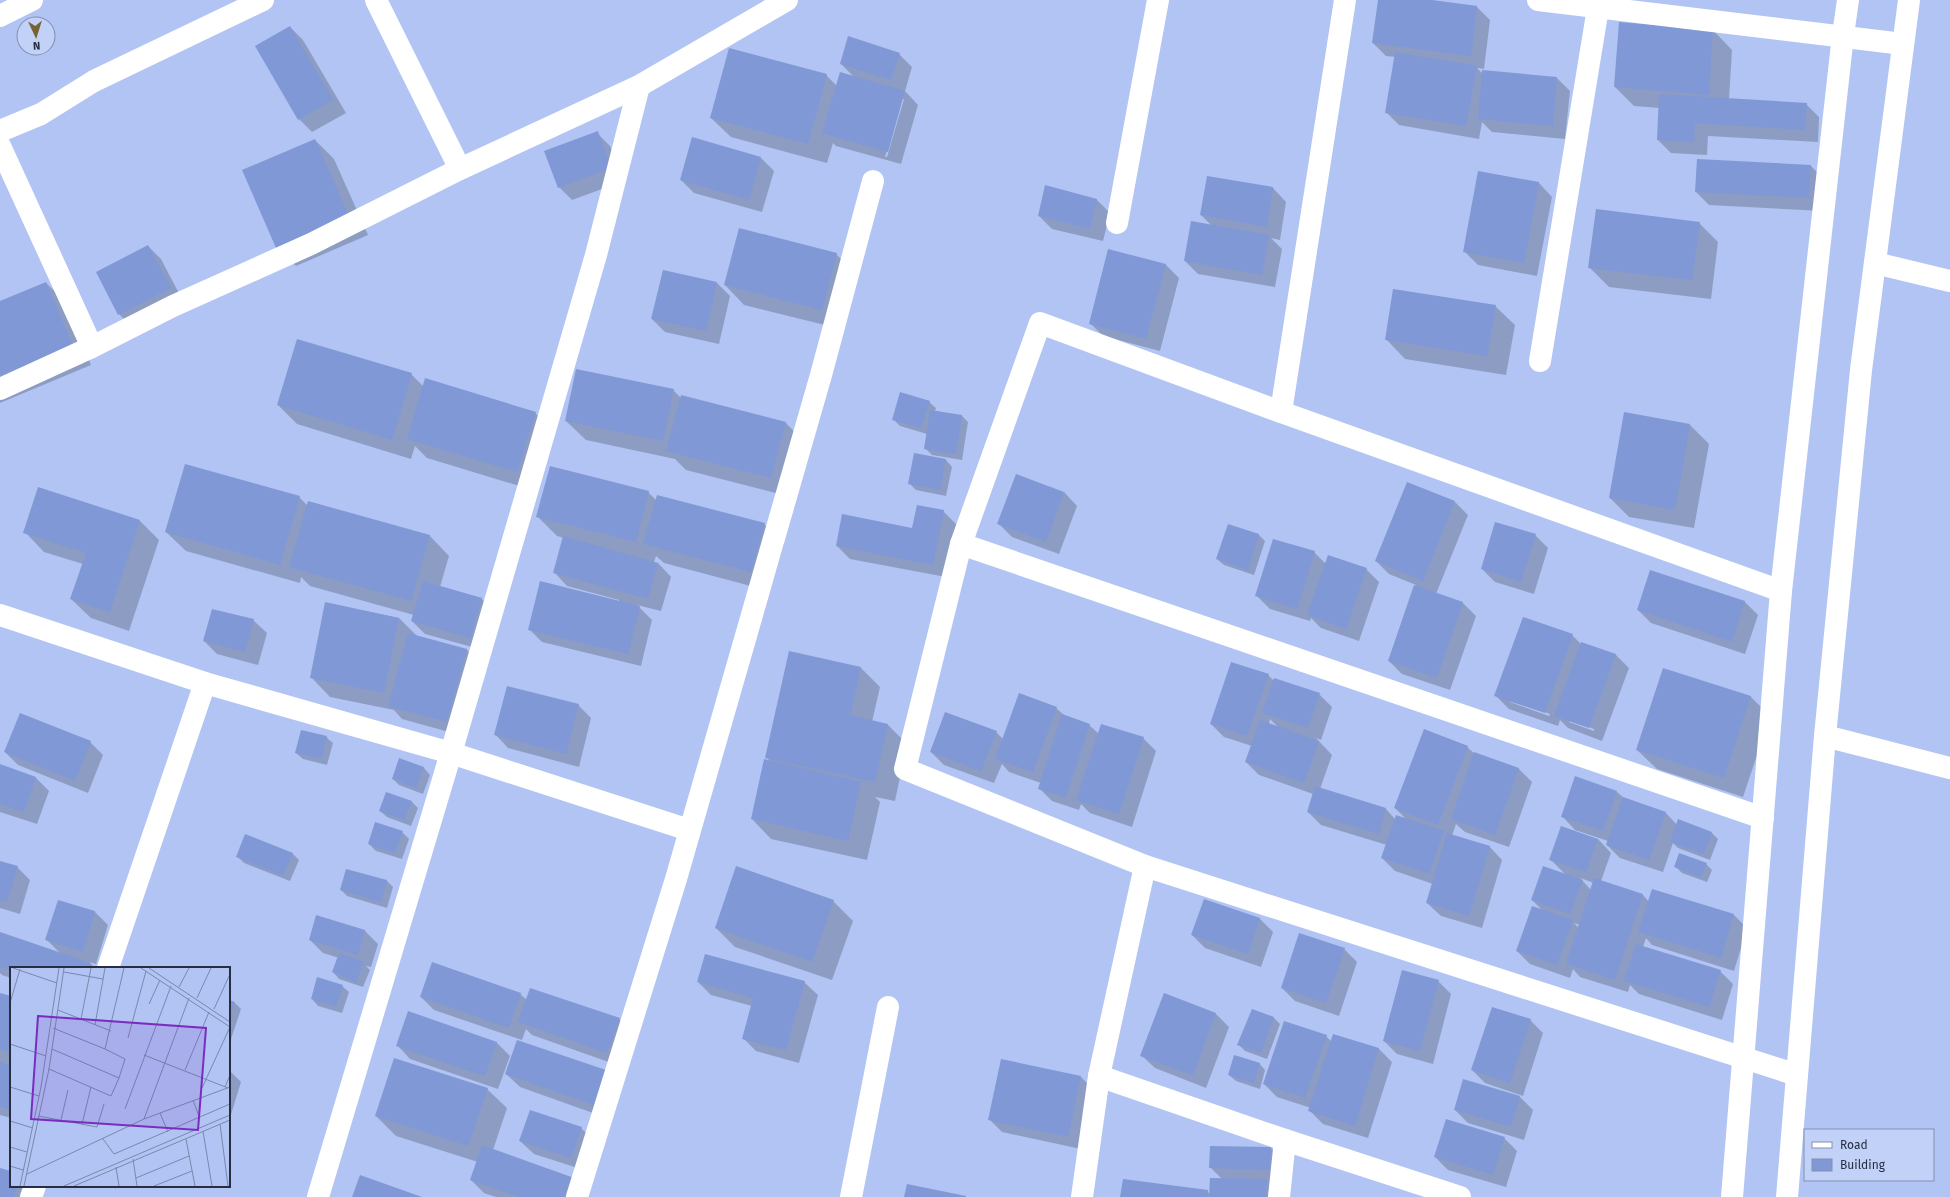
<svg xmlns="http://www.w3.org/2000/svg" width="1950" height="1197" font-family="'Fira Sans',sans-serif">
	<rect width="100%" height="100%" fill="#b1c4f4"/>
	<g fill="#0003" fill-rule="evenodd">
		<path d="M1379,0H1424L1477,7L1490,20L1484,69L1477,68L1483,74V71L1557,78L1570,91L1565,139L1492,132L1482,122L1479,139L1399,125L1386,112L1395,57L1386,56L1373,43Z"/>
		<path d="M290,27L303,40L346,113L312,132L299,119Z"/>
		<path d="M1713,30L1732,50L1729,99L1806,104L1819,117L1818,142L1708,136L1707,155L1671,153L1658,140L1660,108L1634,106L1615,87Z"/>
		<path d="M899,54L912,67L905,91L918,105L901,164L836,146L833,143L827,163L731,137L711,118L826,75L837,86L854,77L841,64ZM902,99H904L887,157H885Z"/>
		<path d="M597,133L610,146L624,181L572,200L559,187Z"/>
		<path d="M693,138L761,158L774,171L762,212L694,193L681,180Z"/>
		<path d="M315,140L334,159L368,235L296,266L277,247Z"/>
		<path d="M1811,166L1824,179L1822,211L1709,205L1696,192Z"/>
		<path d="M1208,177L1273,188L1286,202L1280,240L1271,238L1282,249L1275,287L1198,274L1185,261L1212,226L1201,215Z"/>
		<path d="M1539,183L1552,197L1537,276L1478,265L1465,252Z"/>
		<path d="M1097,200L1110,213L1103,241L1052,229L1039,216Z"/>
		<path d="M1699,223L1718,242L1711,299L1609,287L1589,267Z"/>
		<path d="M148,246L161,259L183,301L132,327L119,314Z"/>
		<path d="M1109,250L1166,265L1179,278L1160,351L1103,336L1090,323Z"/>
		<path d="M836,254L855,273L841,329L744,305L725,285Z"/>
		<path d="M46,283L66,302L91,365L0,403V302Z"/>
		<path d="M717,283L730,296L719,344L665,332L652,319Z"/>
		<path d="M1495,306L1515,325L1506,375L1405,359L1386,339Z"/>
		<path d="M411,374L424,387L535,413L555,432L536,491L427,458L415,446L411,459L297,424L278,405Z"/>
		<path d="M673,390L681,398L786,423L805,443L791,497L686,470L675,459L586,440L566,421Z"/>
		<path d="M929,402L936,408L935,411L962,416L968,422L962,460L932,455L925,448L927,434L900,426L893,419Z"/>
		<path d="M1690,425L1709,444L1694,528L1629,517L1610,498Z"/>
		<path d="M915,454L946,460L952,467L946,496L916,490L909,483Z"/>
		<path d="M648,492L657,501L764,524L784,544L770,591L664,563L656,556L654,562L658,563L671,577L661,611L637,605L652,620L641,666L542,642L529,629L619,602V600L567,586L554,572L564,538L557,536L538,517Z"/>
		<path d="M1064,492L1077,506L1059,554L1012,537L999,524Z"/>
		<path d="M299,497L308,506L309,502L430,536L449,556L440,587L481,598L494,612L483,650L425,634L412,621L414,615L310,586L301,577L300,583L186,551L166,532Z"/>
		<path d="M1455,502L1468,515L1436,594L1463,603L1476,616L1450,690L1402,674L1389,661L1416,585L1389,574L1376,561Z"/>
		<path d="M943,511L956,524L946,577L850,559L837,546L913,529Z"/>
		<path d="M140,521L159,540L129,631L91,618L71,599L83,564L44,552L25,532Z"/>
		<path d="M1229,525L1259,535L1265,541L1254,575L1224,565L1217,559Z"/>
		<path d="M1535,535L1548,548L1534,594L1495,582L1482,569Z"/>
		<path d="M1314,552L1326,564L1366,569L1379,582L1359,641L1321,628L1311,618L1310,621L1270,609L1257,596Z"/>
		<path d="M1745,602L1758,615L1745,654L1651,623L1638,610Z"/>
		<path d="M326,603L399,618L417,636L467,650L480,663L460,735L402,719L394,710L330,697L311,677Z"/>
		<path d="M253,620L267,633L258,665L217,654L204,641Z"/>
		<path d="M1572,635L1581,644L1616,655L1629,668L1602,741L1568,728L1560,720L1558,726L1509,709L1496,696ZM1510,700L1550,714L1549,716L1510,702ZM1569,720L1594,729V731L1569,722Z"/>
		<path d="M861,668L880,687L872,722L888,725L907,744L895,801L875,797L880,802L867,860L771,839L752,819L771,762L766,757Z"/>
		<path d="M1268,675L1274,681L1319,694L1332,707L1321,740L1316,738L1332,755L1320,789L1386,809L1395,819L1407,820L1395,808L1467,747L1475,754L1519,769L1532,782L1509,847L1465,832L1456,824L1452,836L1489,846L1502,860L1482,928L1441,916L1427,903L1433,884L1395,871L1382,858L1387,845L1321,825L1308,812L1313,794L1259,775L1246,762L1252,746L1224,737L1211,724ZM1270,719L1279,728L1269,724Z"/>
		<path d="M1750,696L1770,716L1743,797L1657,769L1637,750Z"/>
		<path d="M578,705L591,718L579,767L508,748L495,734Z"/>
		<path d="M1056,708L1065,716L1089,725L1099,734L1143,738L1156,751L1132,827L1090,813L1081,804L1079,810L1052,801L1039,788L1041,783L1009,772L1002,764L994,783L944,765L931,752L996,732L1003,739Z"/>
		<path d="M326,737L333,743L327,765L303,759L296,753Z"/>
		<path d="M90,742L103,755L88,793L18,765L5,752Z"/>
		<path d="M400,760L424,768L430,775L423,794L399,785L393,779Z"/>
		<path d="M0,766L36,778L49,791L37,824L0,812Z"/>
		<path d="M1617,792L1624,798L1666,813L1677,825L1712,833L1718,839L1710,860L1678,848L1673,843L1663,872L1620,858L1607,845L1608,841L1575,830L1562,816Z"/>
		<path d="M411,801L418,808L411,826L387,817L380,811Z"/>
		<path d="M402,832L409,839L402,859L376,851L369,844Z"/>
		<path d="M1598,839L1611,853L1601,881L1643,895L1649,902L1653,890L1734,915L1747,928L1734,971L1652,945L1646,938L1643,947L1720,971L1733,984L1722,1020L1639,994L1630,985L1628,992L1580,977L1573,969L1570,978L1530,964L1517,951L1542,910L1532,900L1566,875L1550,859ZM1580,878L1594,883L1591,890ZM1574,923L1580,925L1579,928Z"/>
		<path d="M292,853L299,860L290,881L244,863L237,856Z"/>
		<path d="M0,862L17,867L30,880L20,914L0,908Z"/>
		<path d="M1706,864L1712,870L1707,882L1682,873L1675,866Z"/>
		<path d="M387,881L393,887L387,908L347,896L341,890Z"/>
		<path d="M1204,900L1260,919L1273,932L1261,967L1205,948L1192,935Z"/>
		<path d="M59,901L95,912L108,925L96,964L89,962L95,968H11V978L2,975L0,973V933L60,953L46,939Z"/>
		<path d="M833,901L853,921L832,980L735,947L716,928Z"/>
		<path d="M317,916L365,931L378,944L371,967L366,966L370,970L363,987L339,979L333,972L339,958L323,953L310,940Z"/>
		<path d="M1344,949L1357,962L1339,1016L1295,1001L1282,988Z"/>
		<path d="M1438,981L1451,994L1433,1064L1397,1054L1384,1041Z"/>
		<path d="M698,982H804L818,995L799,1063L756,1051L743,1038L752,1006L711,995Z"/>
		<path d="M342,986L349,992L342,1013L318,1006L312,999Z"/>
		<path d="M0,994L11,997V1118L0,1115Z"/>
		<path d="M520,994L527,1000L619,1019L632,1032L620,1066L532,1035L526,1029L522,1040L434,1010L421,997Z"/>
		<path d="M1164,994L1216,1014L1229,1027L1206,1088L1155,1068L1141,1055Z"/>
		<path d="M229,1001L235,1003L241,1009L229,1045Z"/>
		<path d="M1252,1010L1274,1018L1280,1024L1267,1059L1245,1051L1239,1045Z"/>
		<path d="M1530,1020L1543,1033L1523,1096L1485,1083L1472,1070Z"/>
		<path d="M1334,1035L1379,1049L1392,1062L1368,1138L1323,1124L1310,1111L1311,1108L1277,1097L1264,1084L1326,1036L1332,1042Z"/>
		<path d="M496,1042L510,1056L498,1089L410,1059L397,1045Z"/>
		<path d="M1002,1060L1081,1077L1094,1090L1081,1149L1002,1132L989,1119Z"/>
		<path d="M1259,1063L1265,1070L1260,1089L1236,1081L1229,1075Z"/>
		<path d="M229,1070L241,1082L229,1121Z"/>
		<path d="M606,1071L607,1118L520,1087L506,1074Z"/>
		<path d="M1464,1080L1520,1097L1533,1110L1524,1140L1468,1123L1455,1110Z"/>
		<path d="M487,1089L507,1108L493,1150L571,1177L584,1191L581,1197H496L484,1193L471,1180L478,1162L396,1136L376,1116Z"/>
		<path d="M581,1128L594,1141L584,1170L534,1154L520,1141Z"/>
		<path d="M1504,1138L1517,1151L1506,1187L1448,1170L1435,1157Z"/>
		<path d="M1271,1148L1284,1162L1283,1183L1269,1182L1273,1186V1197H1121L1207,1191L1210,1194L1223,1180L1210,1167Z"/>
		<path d="M0,1169L11,1172V1186H31L30,1197H0Z"/>
	</g>
	<g fill="#8098d6">
		<path d="M1378,0H1432L1477,6L1471,56L1372,43Z"/>
		<path d="M1619,22L1713,30L1709,95L1614,87Z"/>
		<path d="M290,26L333,100L298,120L255,46Z"/>
		<path d="M848,36L900,53L891,80L840,64Z"/>
		<path d="M729,48L827,74L808,144L710,118Z"/>
		<path d="M1395,52L1477,66L1466,126L1385,113Z"/>
		<path d="M1482,70L1557,77L1553,126L1478,119Z"/>
		<path d="M840,72L905,91L888,152L822,133Z"/>
		<path d="M1659,94L1807,103L1805,130L1695,123L1694,142L1657,140Z"/>
		<path d="M598,131L611,168L558,188L544,151Z"/>
		<path d="M692,137L761,157L749,200L680,180Z"/>
		<path d="M315,139L349,216L276,248L242,170Z"/>
		<path d="M1697,159L1811,165L1809,198L1695,192Z"/>
		<path d="M1478,171L1539,182L1524,263L1463,252Z"/>
		<path d="M1207,176L1273,187L1267,227L1200,215Z"/>
		<path d="M1045,185L1097,199L1090,229L1038,216Z"/>
		<path d="M1596,209L1700,222L1692,280L1588,268Z"/>
		<path d="M1191,221L1269,235L1262,275L1184,261Z"/>
		<path d="M739,228L837,253L822,310L724,285Z"/>
		<path d="M148,245L171,288L118,315L96,272Z"/>
		<path d="M1108,249L1166,264L1146,339L1089,324Z"/>
		<path d="M663,270L717,282L706,331L651,319Z"/>
		<path d="M46,282L73,346L0,376V301Z"/>
		<path d="M1393,289L1496,305L1487,356L1385,340Z"/>
		<path d="M297,339L412,373L392,440L277,405Z"/>
		<path d="M576,369L674,389L663,441L565,421Z"/>
		<path d="M425,378L536,412L517,472L407,439Z"/>
		<path d="M900,392L930,401L921,428L892,420Z"/>
		<path d="M681,395L786,422L771,478L666,451Z"/>
		<path d="M930,410L962,415L956,454L924,449Z"/>
		<path d="M1624,412L1690,424L1675,510L1609,498Z"/>
		<path d="M914,453L946,459L940,490L908,484Z"/>
		<path d="M185,464L300,496L280,565L165,532Z"/>
		<path d="M550,466L649,491L636,542L536,517Z"/>
		<path d="M1016,474L1064,492L1046,542L997,524Z"/>
		<path d="M1407,482L1455,501L1423,581L1375,561Z"/>
		<path d="M38,487L140,520L110,612L70,599L86,553L23,533Z"/>
		<path d="M657,495L765,523L751,572L643,544Z"/>
		<path d="M308,501L430,535L411,601L289,567Z"/>
		<path d="M917,505L944,510L933,565L836,546L842,514L912,528Z"/>
		<path d="M1495,522L1536,534L1521,582L1481,569Z"/>
		<path d="M1228,524L1259,534L1248,570L1216,559Z"/>
		<path d="M563,536L658,563L648,599L553,573Z"/>
		<path d="M1273,539L1315,551L1297,609L1255,596Z"/>
		<path d="M1328,555L1367,568L1346,629L1307,615Z"/>
		<path d="M1650,570L1745,601L1732,642L1637,610Z"/>
		<path d="M423,581L482,598L470,638L411,621Z"/>
		<path d="M540,581L640,606L628,654L528,630Z"/>
		<path d="M1414,585L1463,602L1437,678L1388,661Z"/>
		<path d="M325,602L399,618L384,693L310,678Z"/>
		<path d="M212,609L254,619L245,652L203,641Z"/>
		<path d="M1523,617L1573,634L1545,713L1494,696Z"/>
		<path d="M408,633L467,649L447,722L388,706Z"/>
		<path d="M1581,642L1616,654L1589,728L1554,716Z"/>
		<path d="M789,651L861,667L850,715L888,724L875,782L765,758Z"/>
		<path d="M1231,662L1269,674L1247,736L1210,724Z"/>
		<path d="M1663,668L1751,696L1724,778L1636,750Z"/>
		<path d="M1274,678L1320,693L1308,728L1262,713Z"/>
		<path d="M507,686L579,704L566,754L494,735Z"/>
		<path d="M1019,693L1057,707L1033,772L995,759Z"/>
		<path d="M945,712L997,731L981,771L930,752Z"/>
		<path d="M20,713L91,741L75,781L4,752Z"/>
		<path d="M1062,714L1090,724L1066,797L1038,789Z"/>
		<path d="M1260,720L1319,741L1304,783L1245,762Z"/>
		<path d="M1101,724L1144,737L1119,814L1076,800Z"/>
		<path d="M1424,729L1468,746L1438,825L1394,808Z"/>
		<path d="M301,730L327,736L321,759L295,753Z"/>
		<path d="M1474,752L1519,768L1495,835L1451,819Z"/>
		<path d="M399,758L424,767L416,788L392,779Z"/>
		<path d="M764,759L861,782L848,841L751,819Z"/>
		<path d="M0,764L36,777L24,812L0,804Z"/>
		<path d="M1575,776L1617,791L1603,831L1561,817Z"/>
		<path d="M1315,786L1386,808L1379,834L1307,812Z"/>
		<path d="M386,792L412,801L404,820L379,811Z"/>
		<path d="M1623,797L1666,812L1649,860L1606,845Z"/>
		<path d="M1396,815L1444,831L1429,874L1381,858Z"/>
		<path d="M1678,819L1712,832L1704,854L1670,842Z"/>
		<path d="M375,822L403,831L395,853L368,844Z"/>
		<path d="M1561,826L1598,839L1586,872L1549,860Z"/>
		<path d="M1447,833L1490,846L1469,916L1426,903Z"/>
		<path d="M245,834L293,853L283,875L236,857Z"/>
		<path d="M1679,853L1707,863L1701,877L1674,867Z"/>
		<path d="M0,861L18,866L7,902L0,900Z"/>
		<path d="M736,866L834,900L812,962L715,928Z"/>
		<path d="M1543,866L1583,880L1570,914L1531,900Z"/>
		<path d="M346,869L387,880L381,902L340,890Z"/>
		<path d="M1594,878L1643,894L1615,980L1566,964Z"/>
		<path d="M1652,889L1734,914L1721,958L1638,932Z"/>
		<path d="M1204,899L1260,918L1248,954L1191,935Z"/>
		<path d="M58,900L95,911L83,952L45,940Z"/>
		<path d="M1532,906L1573,920L1557,965L1516,951Z"/>
		<path d="M316,915L365,930L358,955L309,940Z"/>
		<path d="M0,932L91,963L89,968H11V970L0,967Z"/>
		<path d="M1299,933L1345,948L1326,1003L1281,988Z"/>
		<path d="M1636,944L1721,970L1709,1007L1624,981Z"/>
		<path d="M339,953L364,962L356,982L332,972Z"/>
		<path d="M705,954L805,981L786,1050L742,1039L753,998L697,982Z"/>
		<path d="M432,962L521,993L509,1028L420,997Z"/>
		<path d="M1402,970L1439,980L1420,1051L1383,1041Z"/>
		<path d="M317,977L343,985L336,1007L311,999Z"/>
		<path d="M530,988L620,1018L607,1053L518,1022Z"/>
		<path d="M0,993L11,996V1052L0,1049Z"/>
		<path d="M1164,993L1216,1013L1193,1075L1140,1056Z"/>
		<path d="M229,1000L235,1002L229,1020Z"/>
		<path d="M1492,1007L1531,1019L1510,1083L1471,1070Z"/>
		<path d="M1252,1009L1274,1017L1261,1053L1237,1045Z"/>
		<path d="M408,1011L497,1042L485,1076L396,1046Z"/>
		<path d="M1284,1021L1327,1035L1305,1098L1263,1084Z"/>
		<path d="M1333,1034L1379,1048L1355,1126L1308,1111Z"/>
		<path d="M517,1040L606,1070L594,1105L505,1074Z"/>
		<path d="M1234,1055L1260,1063L1254,1083L1228,1075Z"/>
		<path d="M394,1058L488,1088L468,1146L375,1116Z"/>
		<path d="M1001,1059L1081,1076L1068,1137L988,1120Z"/>
		<path d="M0,1062L11,1066V1110L0,1107Z"/>
		<path d="M1463,1079L1520,1096L1511,1127L1454,1110Z"/>
		<path d="M530,1110L582,1127L571,1158L519,1141Z"/>
		<path d="M1446,1119L1505,1137L1493,1175L1434,1157Z"/>
		<path d="M482,1145L571,1177L564,1197H519L470,1180Z"/>
		<path d="M1210,1146L1271,1147L1270,1170L1209,1168Z"/>
		<path d="M0,1168L11,1171V1186H17L14,1197H0Z"/>
		<path d="M360,1175L422,1197H352Z"/>
		<path d="M1210,1178L1267,1179L1266,1197H1209Z"/>
		<path d="M1123,1179L1208,1190L1207,1197H1120Z"/>
		<path d="M907,1184L966,1196V1197H904Z"/>
	</g>
	<g fill="none" stroke-linecap="round" stroke-linejoin="round">
		<g stroke="#fff" stroke-width="22">
			<path d="M376,0L460,169"/>
			<path d="M1538,0L1903,44"/>
			<path d="M0,131L41,114L94,81L263,0"/>
			<path d="M0,146L92,347"/>
			<path d="M1117,223L1158,0"/>
			<path d="M1875,263L1950,281"/>
			<path d="M1540,361L1598,8"/>
			<path d="M0,389L92,347L173,306L311,244L460,169L639,86L787,0"/>
			<path d="M1281,412L1345,0"/>
			<path d="M961,544L1040,323L1281,412L1781,591"/>
			<path d="M0,615L205,683L451,753L689,830"/>
			<path d="M1825,736L1950,768"/>
			<path d="M1145,866L905,769L961,544L1763,818"/>
			<path d="M108,968L205,683"/>
			<path d="M1099,1076L1285,1140L1460,1197"/>
			<path d="M31,1197L35,1186"/>
			<path d="M318,1197L451,753L596,255L639,86"/>
			<path d="M577,1197L676,879L821,375L873,181"/>
			<path d="M851,1197L888,1007"/>
			<path d="M1082,1197L1099,1076L1145,866L1797,1075"/>
			<path d="M1279,1197L1285,1140"/>
		</g>
		<g stroke="#fff" stroke-width="22">
			<path d="M0,16L32,0"/>
			<path d="M1732,1197L1781,591L1843,35L1848,0"/>
			<path d="M1787,1197L1825,736L1861,370L1909,0"/>
		</g>
	</g>
	<g transform="translate(10 967)">
		<rect width="220" height="220" fill="#b1c4f4"/>
		<path fill="none" stroke="#7a88ac" stroke-width="1" d="M3,1L47,16M131,1L220,60M139,1L220,55M54,5L93,12M169,20L179,1M187,31L201,1M0,36L10,2M139,37L150,13M204,42L220,7M48,43L101,64M71,52L81,1M85,58L95,1M43,61L95,82L114,1M118,71L136,4M0,77L36,89M42,82L109,111L115,92L95,82M134,88L218,121M39,102L101,129L109,111M175,103L199,45M0,120L29,129M215,120L220,108M192,121L220,60M183,133L190,152M115,142L161,19M150,146L158,165M28,149L87,160L94,137M134,152L179,31M51,153L58,123M0,154L23,161M72,157L81,120M210,157L218,219M193,164L202,219M93,172L104,187L220,137M176,172L185,219M0,180L17,185M123,192L127,219M0,199L13,203M106,200L109,219M17,207L134,152L220,120M126,211L179,189M10,219L31,120L49,1M14,219L39,102L54,1M54,219L220,148M64,219L220,153M144,219L182,204"/>
		<path fill="#7b2cbf" fill-opacity="0.15" stroke="#7b2cbf" stroke-width="2" d="M28,49L196,61L188,163L21,152Z"/>
		<rect width="220" height="220" fill="none" stroke="#272e41" stroke-width="2"/>
	</g>
	<rect x="1804" y="1129" width="130" height="52" fill="#c1d1f8" stroke="#8390af"/>
	<rect x="1812" y="1142" width="20" height="6" fill="#ffffff" stroke="#8390af"/>
	<text x="1840" y="1149" font-size="12" fill="#272e41">Road</text>
	<rect x="1812" y="1159" width="20" height="12" fill="#8098d6" stroke="#8390af"/>
	<text x="1840" y="1169" font-size="12" fill="#272e41">Building</text>
	<g transform="translate(36 36) rotate(176)"><circle r="19" fill="#c1d1f8" stroke="#8390af"/>
	<path d="M0-3L7 15L0 10L-7 15Z" fill="#776332"/>
	<text y="-6" font-size="11" font-weight="bold" text-anchor="middle" fill="#272e41">N</text>
	</g>
</svg>
